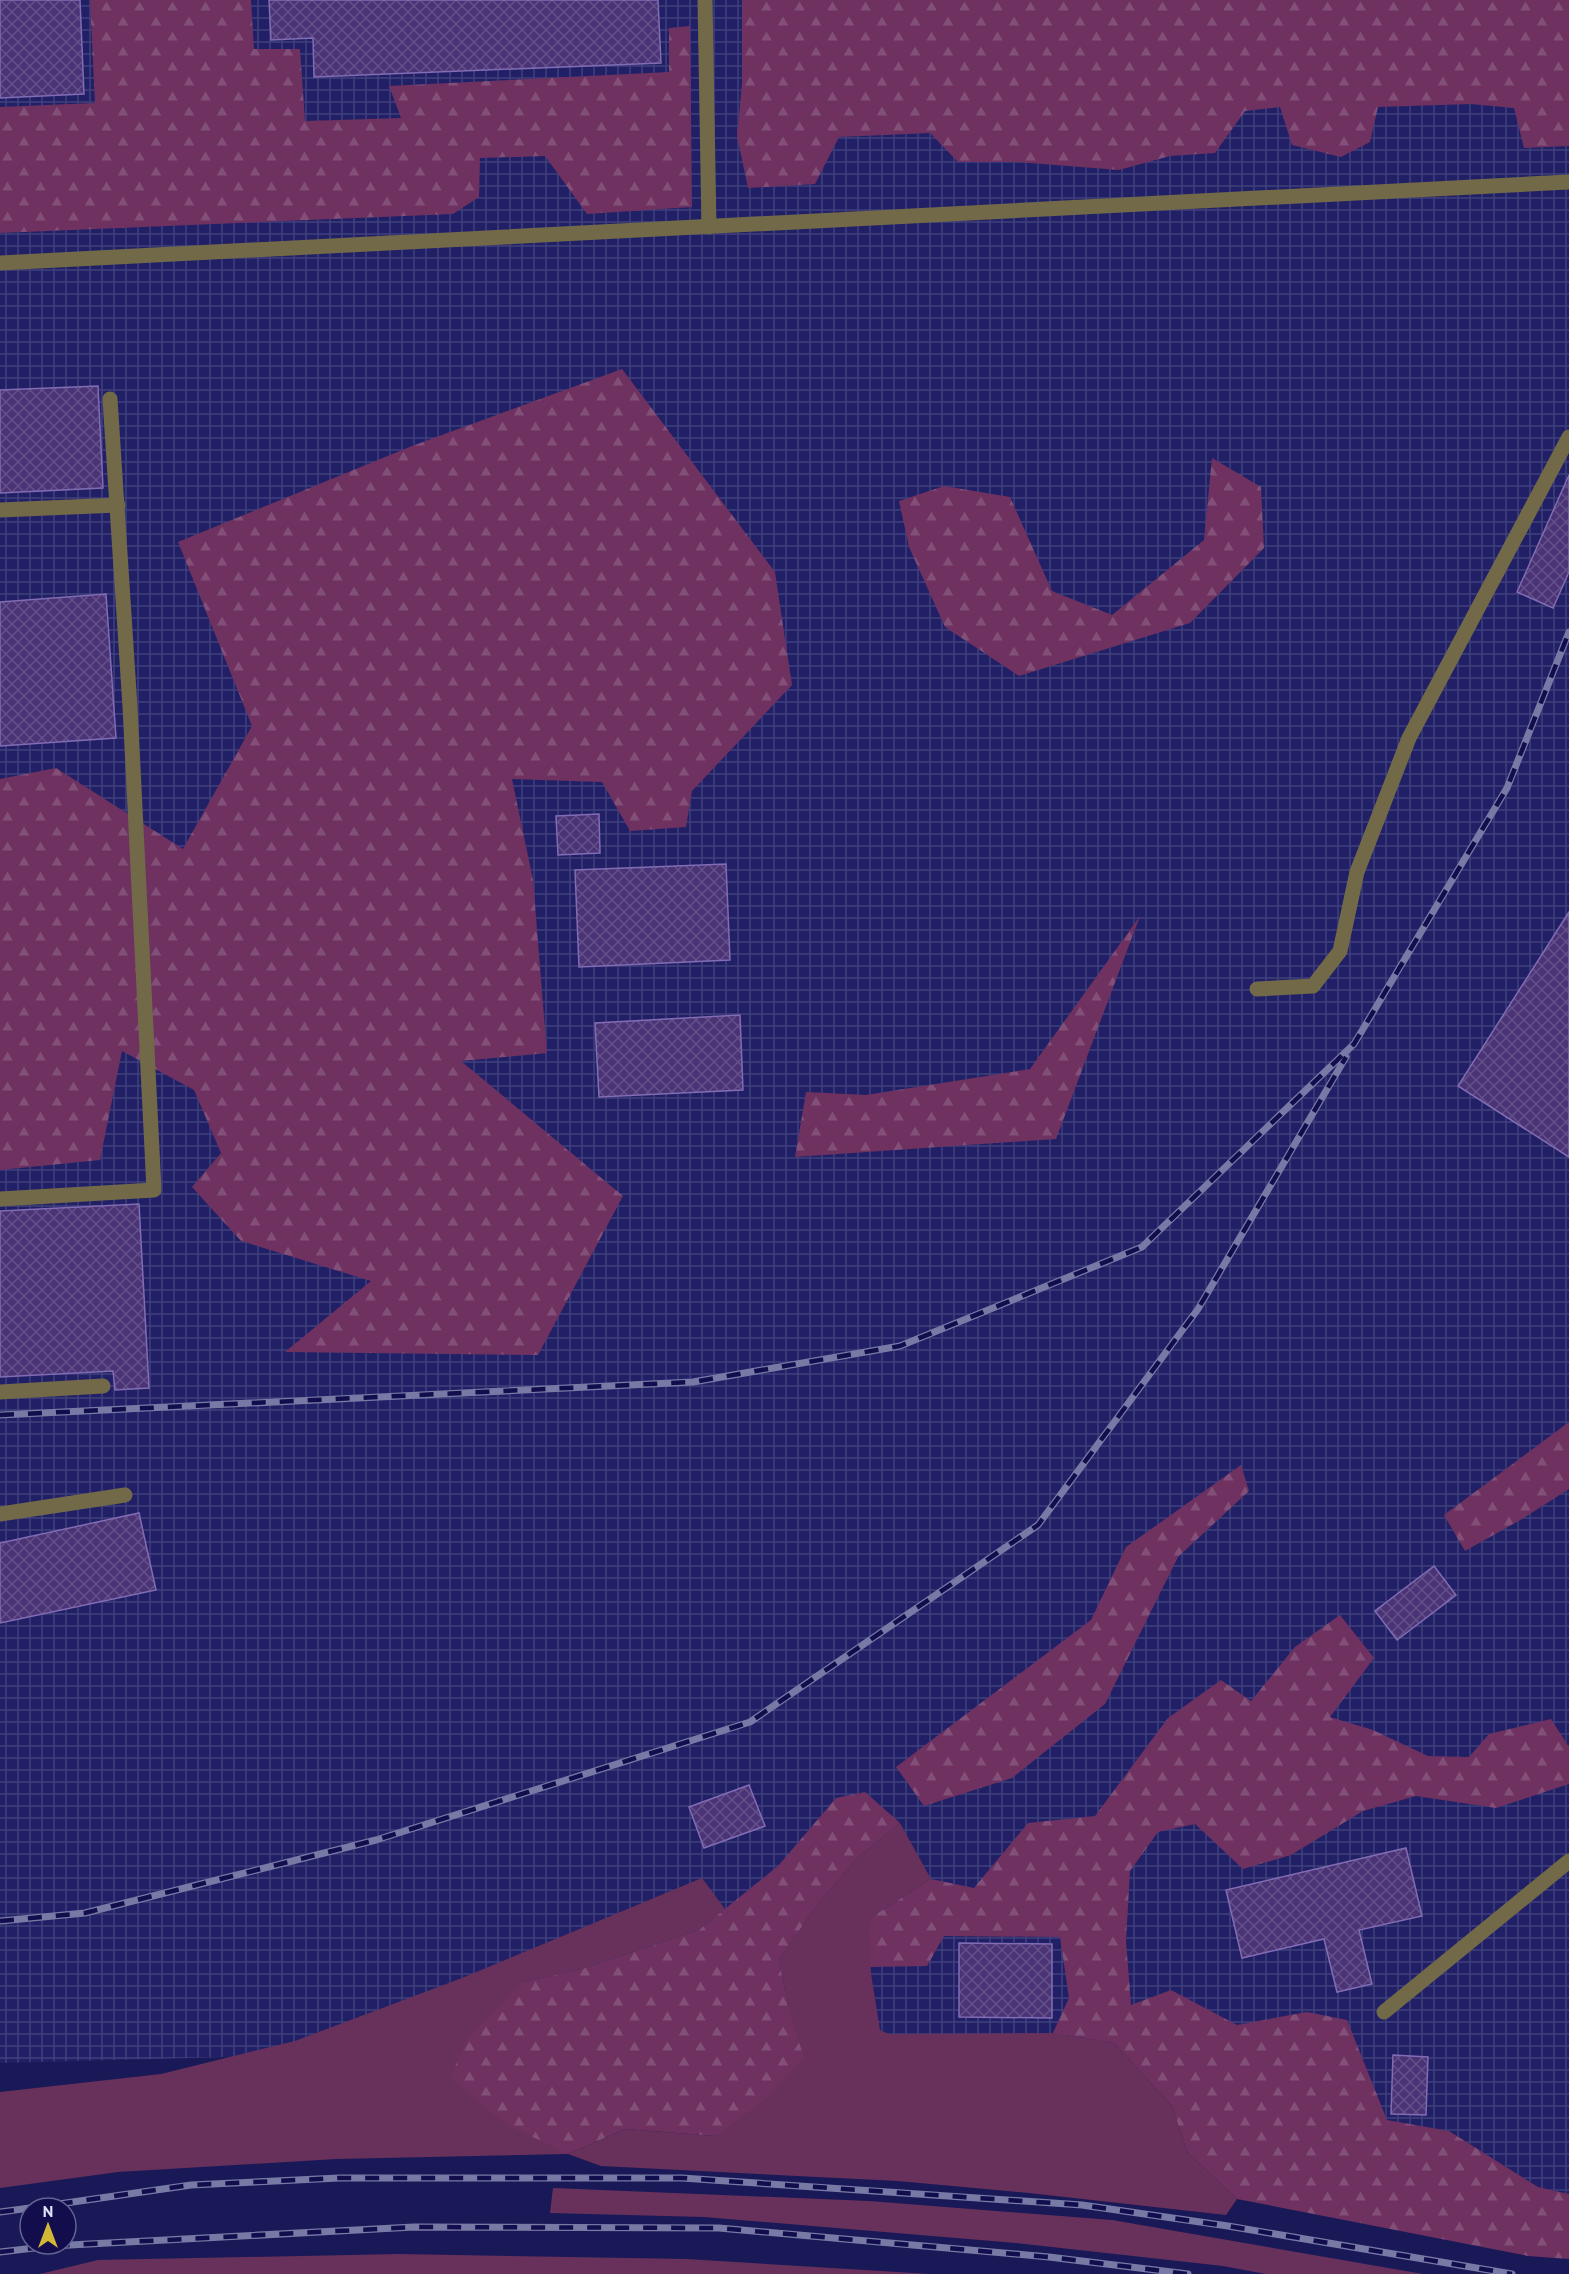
<svg xmlns="http://www.w3.org/2000/svg" width="1569" height="2274" font-family="'PT Sans',sans-serif">
	<defs>
		<pattern id="industrial-grid" width="8" height="8" patternUnits="userSpaceOnUse" patternTransform="scale(1.5)"><rect width="8" height="8" fill="#212066"/><path d="M0 4h8M4 0v8" fill="none" stroke="#41407d"/></pattern>
		<pattern id="forest-firs" width="22" height="20" patternUnits="userSpaceOnUse" patternTransform="scale(1.5)"><rect width="22" height="20" fill="#6e3160"/><path d="M5 1l3.5 6h-7zM16 11l3.5 6h-7z" fill="#824f78"/></pattern>
		<pattern id="building-cross-hatch" width="8" height="8" patternUnits="userSpaceOnUse" patternTransform="scale(1.5)"><rect width="8" height="8" fill="#4a3476"/><path d="M0 0l8 8M0 8l8-8" fill="none" stroke="#64518a"/></pattern>
	</defs>
	<rect width="100%" height="100%" fill="#1a1957"/>
	<path fill="url(#industrial-grid)" d="M0,0H1569V2194L1538,2187L1449,2131L1296,2127L1114,2043L888,2034L880,2030L420,2052L0,2063Z"/>
	<g fill="#68315b">
		<path d="M900,1823L931,1879L870,1918V1967L880,2030L889,2034L1053,2033L1114,2043L1172,2106L1187,2152L1237,2199L1226,2215L1029,2193L898,2181L601,2166L568,2154L336,2159L118,2172L0,2188V2092L161,2074L295,2041L462,1978L702,1878L725,1909L699,1930L582,1969L523,1982L568,2154L625,2129L716,2136L788,2007L779,1960L816,1906L858,1857Z"/>
		<path d="M553,2188L869,2201L1112,2220L1423,2274H1266L1223,2266L1016,2243L704,2217L550,2213Z"/>
		<path d="M399,2254L686,2259L930,2274H40L98,2260Z"/>
	</g>
	<g fill="url(#forest-firs)">
		<path d="M90,0H251L254,49H300L305,121L401,118L389,86L669,72V28L690,26L692,207L587,214L545,156L480,158L479,197L453,214L0,233V107L95,103Z"/>
		<path d="M742,0H1569V146L1524,148L1514,108L1471,104L1378,107L1370,142L1341,157L1292,145L1280,107L1245,111L1215,153L1170,156L1119,170L1017,162H958L930,133L839,137L815,184L748,188L737,136L742,83Z"/>
		<path d="M622,369L775,572L792,685L692,791L686,827L630,831L602,782L512,779L533,880L547,1053L461,1061L623,1196L538,1355L285,1352L371,1281L241,1241L192,1187L221,1153L194,1090L122,1051L100,1160L0,1170V779L56,768L183,849L252,726L178,542L412,446Z"/>
		<path d="M1212,458L1261,487L1264,548L1190,623L1019,676L945,627L909,547L899,501L944,486L1010,497L1052,591L1112,615L1204,540Z"/>
		<path d="M1140,916L1056,1139L795,1157L806,1092L866,1095L1030,1069Z"/>
		<path d="M1569,1422V1489L1522,1519L1465,1551L1444,1515Z"/>
		<path d="M1241,1465L1249,1491L1178,1557L1105,1704L1012,1778L924,1806L896,1767L1091,1620L1126,1547Z"/>
		<path d="M1340,1615L1374,1658L1330,1717L1373,1730L1428,1756L1469,1757L1489,1734L1551,1719L1569,1747V1784L1496,1808L1416,1796L1363,1811L1291,1855L1243,1869L1195,1824L1158,1832L1130,1871L1126,1941L1131,2005L1171,1990L1237,2025L1307,2012L1347,2020L1387,2120L1449,2131L1538,2187L1569,2194V2259L1528,2256L1237,2199L1187,2152L1172,2106L1114,2043L1053,2033L1069,1998L1060,1937L944,1936L927,1966L870,1967V1918L931,1879L974,1888L1028,1823L1095,1816L1168,1718L1221,1680L1251,1701L1295,1647Z"/>
		<path d="M865,1792L900,1823L858,1857L816,1906L779,1960L788,2007L804,2058L768,2097L716,2136L625,2129L568,2154L506,2124L450,2078L467,2039L523,1982L582,1969L699,1930L778,1866L836,1798Z"/>
	</g>
	<g fill="url(#building-cross-hatch)" stroke="#826cb4" stroke-width="1.5">
		<path d="M0,0H80L84,94L0,98Z"/>
		<path d="M269,0H658L661,63L314,77L313,38L271,40Z"/>
		<path d="M98,386L103,488L0,493V390Z"/>
		<path d="M1569,475V572L1553,608L1517,592Z"/>
		<path d="M106,594L116,738L0,746V602Z"/>
		<path d="M599,814L600,853L558,855L556,816Z"/>
		<path d="M726,864L730,960L579,967L575,870Z"/>
		<path d="M1569,912V1157L1458,1086Z"/>
		<path d="M740,1015L743,1090L599,1097L595,1023Z"/>
		<path d="M139,1204L149,1388L115,1390L113,1371L0,1377V1211Z"/>
		<path d="M139,1513L156,1590L0,1623V1543Z"/>
		<path d="M1434,1566L1456,1595L1397,1640L1375,1611Z"/>
		<path d="M749,1785L765,1826L704,1848L689,1807Z"/>
		<path d="M1406,1848L1422,1916L1359,1930L1372,1984L1337,1992L1324,1939L1242,1958L1226,1890Z"/>
		<path d="M959,1943L1052,1944V2018L959,2017Z"/>
		<path d="M1393,2055L1428,2057L1426,2115L1391,2114Z"/>
	</g>
	<g fill="none" stroke-linecap="round" stroke-linejoin="round">
		<g stroke="#716948" stroke-width="15">
			<path d="M705,0L709,227"/>
			<path d="M0,263L1569,182"/>
			<path d="M0,510L118,505"/>
			<path d="M1257,989L1313,986L1340,951L1357,872L1409,738L1569,437"/>
			<path d="M0,1199L154,1190L130,707L110,399"/>
			<path d="M0,1392L103,1386"/>
			<path d="M0,1514L125,1495"/>
			<path d="M1384,2012L1569,1861"/>
		</g>
		<g stroke="#787aa6" stroke-width="7">
			<g id="rail">
				<path d="M0,1415L693,1382L900,1346L1142,1247L1354,1044L1507,788L1569,632"/>
				<path d="M0,1921L85,1913L376,1840L750,1722L1038,1525L1198,1309L1346,1057"/>
				<path d="M31,2208L191,2185L339,2178H682L1082,2205L1228,2226L1512,2274"/>
				<path d="M0,2212L30,2208"/>
				<path d="M0,2252L51,2246L414,2227L719,2228L1049,2257L1188,2274"/>
			</g>
		</g>
		<use href="#rail" stroke="#120d4c" stroke-width="4.5" stroke-dasharray="14" stroke-linecap="butt"/>
	</g>
	<g transform="translate(48 2226)"><circle r="28" fill="#120d4c" stroke="#646393" stroke-width="1.5"/>
	<path d="M0-4.5L10 22L0 15L-10 22Z" fill="#d2b736"/>
	<text y="-9" font-size="16" font-weight="bold" text-anchor="middle" fill="#e0e5fd">N</text>
	</g>
</svg>
